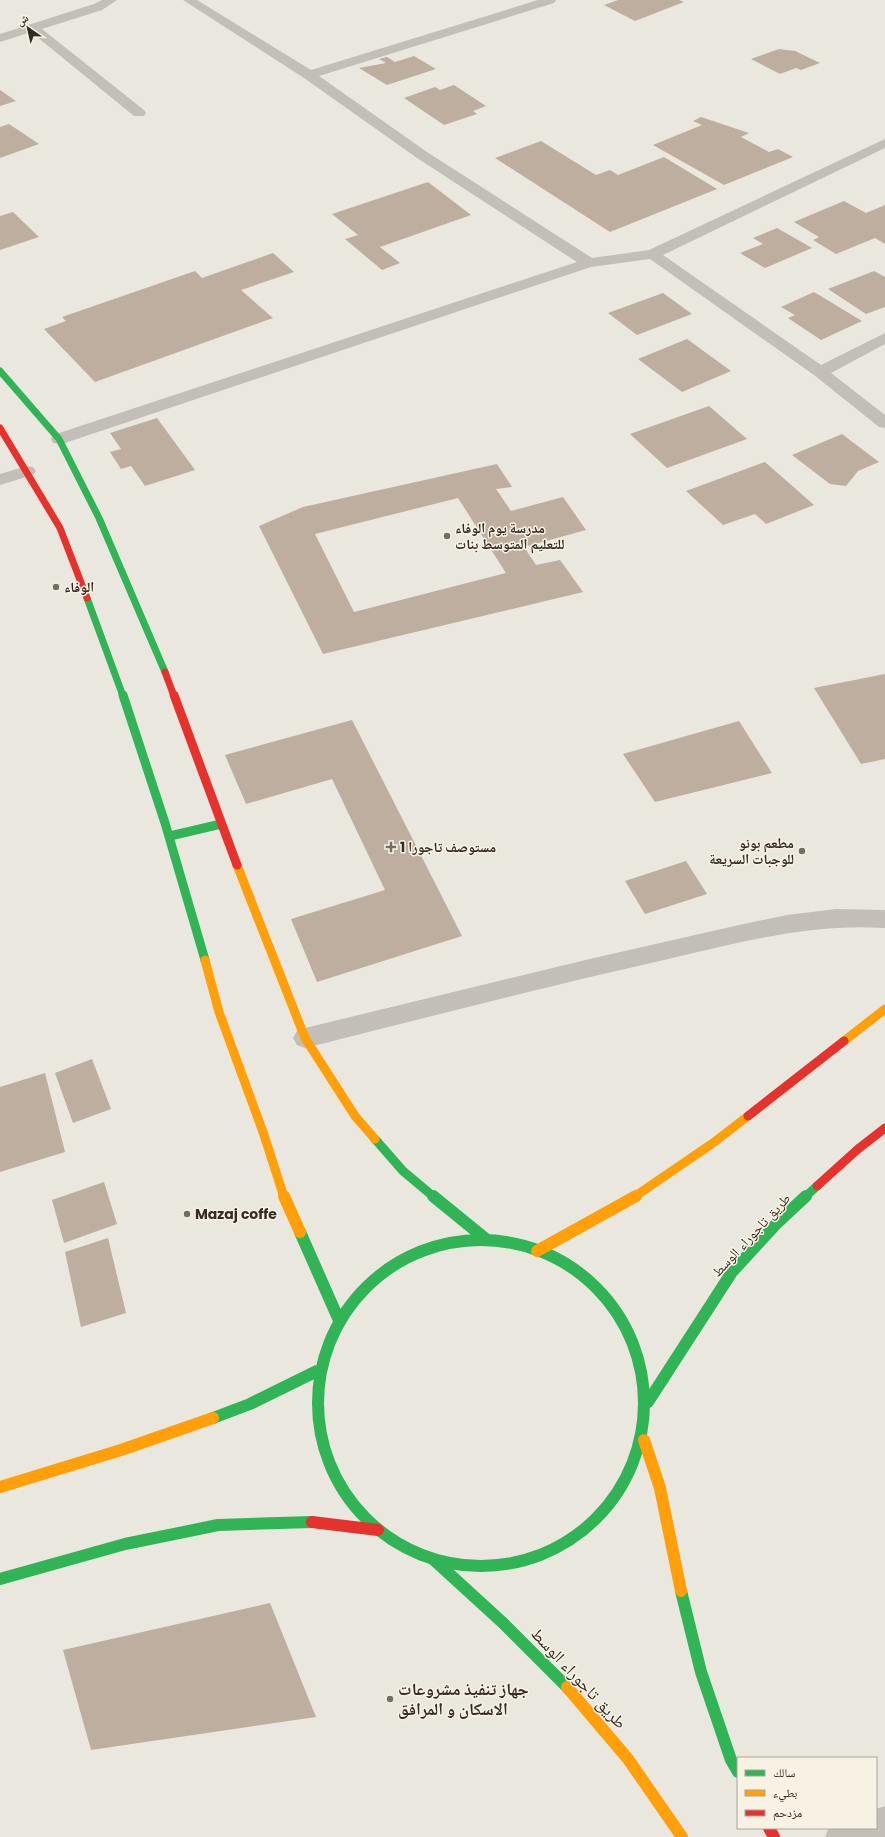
<svg xmlns="http://www.w3.org/2000/svg" width="885" height="1837" font-family="Poppins,'Noto Naskh Arabic',sans-serif">
	<rect width="100%" height="100%" fill="#eae7de"/>
	<g fill="#beae9f" fill-rule="evenodd">
		<path d="M618,0H679L684,2L635,21L604,5Z"/>
		<path d="M779,49L795,51L820,63L801,70L796,68L780,74L751,59Z"/>
		<path d="M414,56L436,69L387,85L359,68L386,63L379,59L387,57L395,62Z"/>
		<path d="M454,85L486,106L473,111L477,114L444,125L404,98L435,87L440,90Z"/>
		<path d="M0,90L16,101L0,106Z"/>
		<path d="M701,117L749,133L741,137L769,152L778,149L793,157L724,185L653,145L702,125L693,121Z"/>
		<path d="M9,124L39,144L0,158V127Z"/>
		<path d="M541,141L596,175L610,170L618,175L664,157L717,189L610,232L495,158Z"/>
		<path d="M428,182L471,215L380,247L400,263L382,270L345,239L358,235L332,214Z"/>
		<path d="M844,201L866,213L885,205V244L875,238L836,254L813,240L819,237L794,222Z"/>
		<path d="M13,212L39,237L0,250V216Z"/>
		<path d="M777,228L812,248L765,268L740,253L763,244L753,238Z"/>
		<path d="M273,253L294,272L241,290L273,318L95,382L44,329L66,321L62,317L195,271L202,278Z"/>
		<path d="M874,271L885,277V307L866,314L828,289Z"/>
		<path d="M814,292L862,321L821,340L788,318L795,315L781,307Z"/>
		<path d="M663,293L692,314L637,335L608,313Z"/>
		<path d="M687,339L731,371L682,392L638,359Z"/>
		<path d="M709,406L747,439L667,468L630,434Z"/>
		<path d="M157,418L195,470L145,486L131,466L121,469L110,452L121,449L110,433Z"/>
		<path d="M842,434L879,462L858,471L846,486L830,484L792,455Z"/>
		<path d="M765,462L814,505L766,524L755,514L723,525L686,491Z"/>
		<path d="M497,464L512,487L496,489L511,511L563,497L586,530L524,547L536,565L560,560L583,592L323,654L259,526L303,507ZM458,498L506,573L354,612L315,534Z"/>
		<path d="M885,674V759L861,764L814,688Z"/>
		<path d="M352,720L462,936L317,982L291,919L385,890L332,779L246,804L225,755Z"/>
		<path d="M739,721L772,773L655,802L623,754Z"/>
		<path d="M686,861L707,894L645,914L625,881Z"/>
		<path d="M92,1059L111,1109L73,1123L55,1073Z"/>
		<path d="M45,1073L65,1152L0,1172V1087Z"/>
		<path d="M104,1182L117,1224L64,1243L52,1200Z"/>
		<path d="M108,1238L126,1313L81,1327L65,1252Z"/>
		<path d="M270,1603L316,1717L91,1750L63,1650Z"/>
	</g>
	<g fill="none" stroke-linecap="round" stroke-linejoin="round">
		<g fill="#c3beb7" fill-rule="evenodd">
			<path d="M836,909L885,910V928C809,923 737,943 664,960C544,987 425,1018 305,1048L297,1045L293,1038L297,1031L305,1028L594,958L739,925L787,915Z"/>
			<path d="M885,1806V1837H825L829,1828H876V1809Z"/>
		</g>
		<g fill="#c3beb7" fill-rule="evenodd">
			<path d="M102,0H117L102,10L42,29L144,110L146,113L144,116H134L31,32L0,42V34L94,4Z"/>
			<path d="M183,0H197L311,70L538,0H556L554,3L319,76L427,152L592,258L649,250L885,139V148L663,255L821,365L885,333V344L831,373L885,415V428L879,427L814,375L650,259L591,267L65,443L59,444L53,443L51,439L53,435L577,262L417,158L304,78Z"/>
			<path d="M27,466L33,467L36,471L33,475L0,485V474Z"/>
		</g>
		<g stroke="#30b455" stroke-width="7">
			<path d="M0,371L59,439L99,518L165,672"/>
			<path d="M87,598L123,696"/>
		</g>
		<g stroke="#30b455" stroke-width="9">
			<path d="M123,695L165,823L205,960"/>
			<path d="M170,836L221,824"/>
			<path d="M375,1139L403,1171L434,1197"/>
			<path d="M805,1197L817,1186"/>
		</g>
		<g stroke="#30b455" stroke-width="12">
			<path d="M433,1196L487,1240"/>
			<path d="M300,1232L338,1318"/>
			<circle cx="481" cy="1403" r="163"/>
			<path d="M648,1402L732,1272L777,1223L806,1196"/>
			<path d="M213,1418L250,1404L317,1371"/>
			<path d="M433,1559L503,1623L567,1687"/>
			<path d="M0,1579L125,1544L218,1525L312,1522"/>
			<path d="M681,1591L701,1672L731,1760L738,1772"/>
		</g>
		<g stroke="#ff9f0a" stroke-width="9">
			<path d="M237,865L305,1038L355,1116L375,1139"/>
			<path d="M205,960L219,1012L263,1132L284,1197"/>
			<path d="M844,1041L885,1009"/>
			<path d="M634,1197L713,1143L748,1116"/>
		</g>
		<g stroke="#ff9f0a" stroke-width="12">
			<path d="M284,1196L300,1232"/>
			<path d="M537,1251L636,1196"/>
			<path d="M644,1440L660,1488L681,1591"/>
			<path d="M0,1487L121,1450L213,1418"/>
			<path d="M567,1687L628,1759L682,1837"/>
		</g>
		<g stroke="#e5322d" stroke-width="7">
			<path d="M0,428L60,528L87,598"/>
			<path d="M165,672L174,696"/>
		</g>
		<g stroke="#e5322d" stroke-width="9">
			<path d="M174,695L237,865"/>
			<path d="M748,1116L844,1041"/>
			<path d="M817,1186L858,1149L885,1128"/>
		</g>
		<g stroke="#e5322d" stroke-width="12">
			<path d="M312,1522L378,1530"/>
			<path d="M769,1828L774,1837"/>
		</g>
	</g>
	<g fill="#746d66" stroke="#f8f2e4" stroke-width="1.5">
		<circle cx="447" cy="536" r="4"/>
		<circle cx="56" cy="587" r="4"/>
		<path d="M389 841h4v4h4v4h-4v4h-4v-4h-4v-4h4z"/>
		<circle cx="802" cy="851" r="4"/>
		<circle cx="187" cy="1214" r="4"/>
		<circle cx="390" cy="1699" r="4"/>
	</g>
	<g text-anchor="middle" stroke-width="3" stroke-linejoin="round" paint-order="stroke">
		<g font-size="14" font-weight="bold" fill="#342c26" stroke="#f8f2e4" text-anchor="start">
			<text x="455" y="533">مدرسة يوم الوفاء<tspan x="455" dy="16">للتعليم المتوسط بنات</tspan></text>
			<text x="64" y="592">الوفاء</text>
			<text x="794" y="848" text-anchor="end">مطعم بونو<tspan x="794" dy="16">للوجبات السريعة</tspan></text>
			<text x="400" y="852">مستوصف تاجورا 1</text>
			<text x="195" y="1219">Mazaj coffe</text>
		</g>
		<g font-size="14" fill="#342c26" stroke="#f8f2e4">
			<text transform="translate(751 1235) rotate(-47)" y="5">طريق تاجوراء الوسط</text>
		</g>
		<g font-size="17" fill="#342c26" stroke="#f8f2e4">
			<text transform="translate(579 1678) rotate(47)" y="6">طريق تاجوراء الوسط</text>
		</g>
		<g font-size="17" font-weight="bold" fill="#342c26" stroke="#f8f2e4" text-anchor="start">
			<text x="398" y="1695">جهاز تنفيذ مشروعات<tspan x="398" dy="20">الاسكان و المرافق</tspan></text>
		</g>
	</g>
	<rect x="737" y="1757" width="140" height="72" fill="#f8f2e4" stroke="#aaa398"/>
	<rect x="745" y="1770" width="20" height="6" fill="#30b455" stroke="#aaa398"/>
	<text x="773" y="1777" font-size="12" fill="#342c26">سالك</text>
	<rect x="745" y="1790" width="20" height="6" fill="#ff9f0a" stroke="#aaa398"/>
	<text x="773" y="1797" font-size="12" fill="#342c26">بطيء</text>
	<rect x="745" y="1810" width="20" height="6" fill="#e5322d" stroke="#aaa398"/>
	<text x="773" y="1817" font-size="12" fill="#342c26">مزدحم</text>
	<g transform="translate(28 28) rotate(326)" stroke="#f8f2e4" stroke-width="3" paint-order="stroke">
	<path d="M0-3L7 15L0 10L-7 15Z" fill="#342c26"/>
	<text y="-6" font-size="11" font-weight="bold" text-anchor="middle" fill="#342c26">ش</text>
	</g>
</svg>
